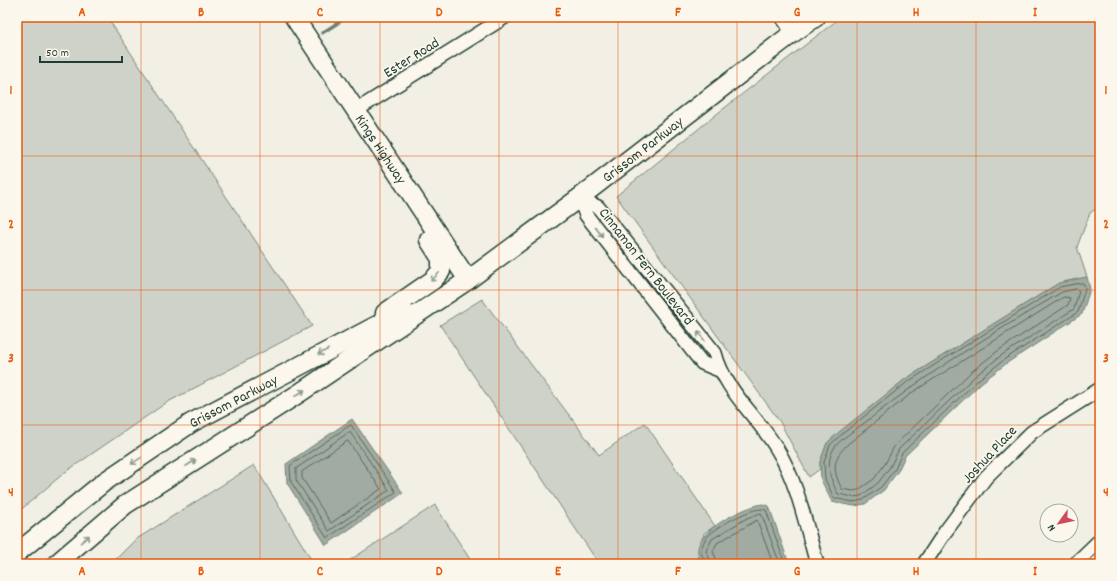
<svg xmlns="http://www.w3.org/2000/svg" width="1117" height="581" font-family="Dekko,sans-serif">
	<rect width="100%" height="100%" fill="#f2f0e5"/>
	<filter id="ink" filterUnits="userSpaceOnUse"><feTurbulence type="fractalNoise" baseFrequency=".025" numOctaves="2"/><feDisplacementMap in="SourceGraphic" scale="8" xChannelSelector="R" yChannelSelector="G"/><feConvolveMatrix kernelMatrix="1 2 1 2 8 2 1 2 1" color-interpolation-filters="sRGB"/></filter>
	<g filter="url(#ink)">
		<g fill="#cfd2c8" stroke="#77887e">
			<path d="M17,17H107L312,326L166,403L64,473L17,513Z"/>
			<path d="M841,17H1099L1100,206L1090,213L1077,247L1087,277L1059,283L904,380L827,443L820,462V469L809,477L780,422L616,196L718,113Z"/>
			<path d="M482,299L599,455L645,423L715,526L704,533L698,558L704,564H599L440,325Z"/>
			<path d="M254,465L314,564H111L135,540Z"/>
			<path d="M435,505L473,564H344Z"/>
		</g>
		<g fill="#a2aba1" stroke="#6e7f75">
			<path d="M1087,277L1090,289L1082,314L1007,363L981,383L905,456L898,471L884,490L865,504L854,506L832,502L821,480L820,462L827,443L839,432L904,380L1025,304L1059,283Z"/>
			<path d="M352,419L403,493L326,545L287,483L286,464Z"/>
			<path d="M762,504L769,506L789,564H704C678,538 741,508 762,504Z"/>
		</g>
		<g fill="none" stroke-linecap="round" stroke-linejoin="round">
			<g stroke="#536960" stroke-width="1">
				<path d="M1082,283L1084,284L1085,289L1078,312L1005,359L978,380L902,453L895,469L881,487L863,500L853,502L834,498L825,479L824,462L830,445L841,435L906,383L952,354L1060,287Z"/>
				<path d="M1077,289L1079,291L1074,309L1002,355L974,377L899,449L890,467L878,483L861,496L853,497L838,494C830,479 825,464 834,448C841,438 857,429 867,421C928,372 995,332 1062,292Z"/>
				<path d="M1064,297L1070,298L1068,305L999,350L971,372L895,445L885,464L874,479L858,490L853,491L842,489C832,470 832,458 849,443L913,392Z"/>
				<path d="M351,425L396,492L327,538L291,482L290,466Z"/>
				<path d="M350,432L389,490L329,531L296,480V469Z"/>
				<path d="M348,441L381,489L331,523L302,478V472Z"/>
				<path d="M707,564C706,558 700,556 701,550C702,546 705,538 708,536C716,527 756,504 766,510L785,564"/>
				<path d="M712,564L706,551L712,539L747,518L761,513L780,564"/>
				<path d="M718,564L713,551L717,543L757,520L773,564"/>
			</g>
			<path stroke="#6e7f75" stroke-width="3.5" d="M322,33L347,17"/>
			<g stroke="#1f3d34" stroke-width="16">
				<g id="street">
					<path d="M782,17L793,33"/>
					<path d="M355,111L505,17"/>
					<path d="M579,198L598,207L715,353C724,390 758,417 777,449C798,483 806,526 817,564"/>
					<path d="M579,198L586,215L702,363L719,370"/>
					<path d="M924,564L945,532L986,477L1032,432L1100,389"/>
					<path d="M1075,564L1100,540"/>
				</g>
			</g>
			<g stroke="#1f3d34" stroke-width="21">
				<g id="secondary">
					<path id="s1" d="M294,17L468,280"/>
					<path d="M385,313L433,280L441,271V259L429,240"/>
					<path id="s2" d="M17,553L104,482L191,423L404,311"/>
					<path id="s3" d="M56,564L125,505L301,392L468,280L579,198L793,33L816,17"/>
				</g>
			</g>
			<use href="#street" stroke="#fbf7ec" stroke-width="13"/>
			<use href="#secondary" stroke="#fbf7ec" stroke-width="18"/>
		</g>
		<defs><path id="oneway-shaft" d="M-6 0H5M1.5-3L5.5 0L1.5 3" fill="none" stroke-width="1.6" stroke-linecap="round" stroke-linejoin="round"/></defs>
		<g stroke="#8d9a90">
			<use href="#oneway-shaft" transform="translate(599 232) rotate(52)"/>
			<use href="#oneway-shaft" transform="translate(435 277) rotate(135)"/>
			<use href="#oneway-shaft" transform="translate(701 336) rotate(-128)"/>
			<use href="#oneway-shaft" transform="translate(323 352) rotate(153)"/>
			<use href="#oneway-shaft" transform="translate(300 393) rotate(-33)"/>
			<use href="#oneway-shaft" transform="translate(136 461) rotate(146)"/>
			<use href="#oneway-shaft" transform="translate(191 463) rotate(-33)"/>
			<use href="#oneway-shaft" transform="translate(85 539) rotate(-40)"/>
		</g>
	</g>
	<path fill="none" stroke="#e8590c" stroke-width="1" stroke-opacity="0.55" d="M141,17V564M260,17V564M380,17V564M499,17V564M618,17V564M737,17V564M857,17V564M976,17V564M17,156H1100M17,290H1100M17,425H1100"/>
	<g text-anchor="middle" stroke-width="3.5" stroke-linejoin="round" paint-order="stroke">
		<g font-size="15" fill="#1f3d34" stroke="#fbf7ec">
			<text transform="translate(411 57) rotate(-32)" y="5">Ester Road</text>
			<text dy="5" stroke="none"><textPath href="#s1" startOffset="158">Kings Highway</textPath></text>
			<text dy="5" stroke="none"><textPath href="#s3" startOffset="719">Grissom Parkway</textPath></text>
			<text transform="translate(647 266) rotate(52)" y="5">Cinnamon Fern Boulevard</text>
			<text dy="5" stroke="none"><textPath href="#s2" startOffset="265">Grissom Parkway</textPath></text>
			<text transform="translate(989 454) rotate(-47)" y="5">Joshua Place</text>
		</g>
	</g>
	<rect width="1117" height="581" fill="none" stroke="#fbf7ec" stroke-width="44"/>
	<g transform="translate(1059 523) rotate(237)"><circle r="19" fill="#fbf7ec" stroke="#a3ada2"/>
	<path d="M0-3L7 15L0 10L-7 15Z" fill="#d1495b"/>
	<text y="-6" font-size="11" font-weight="bold" text-anchor="middle" fill="#1f3d34">N</text>
	</g>
	<path d="M40 56v6h82v-6" fill="none" stroke="#1f3d34" stroke-width="2"/>
	<text x="46" y="56" font-size="12" fill="#1f3d34" stroke="#fbf7ec" stroke-width="3" paint-order="stroke">50 m</text>
	<rect x="22" y="22" width="1073" height="537" fill="none" stroke="#e8590c" stroke-width="1.5"/>
	<g font-size="13" text-anchor="middle" font-weight="bold" fill="#e8590c">
		<text x="82" y="16">A</text>
		<text x="201" y="16">B</text>
		<text x="320" y="16">C</text>
		<text x="439" y="16">D</text>
		<text x="558" y="16">E</text>
		<text x="678" y="16">F</text>
		<text x="797" y="16">G</text>
		<text x="916" y="16">H</text>
		<text x="1035" y="16">I</text>
		<text x="11" y="94">1</text>
		<text x="1106" y="94">1</text>
		<text x="11" y="228">2</text>
		<text x="1106" y="228">2</text>
		<text x="11" y="362">3</text>
		<text x="1106" y="362">3</text>
		<text x="11" y="496">4</text>
		<text x="1106" y="496">4</text>
		<text x="82" y="575">A</text>
		<text x="201" y="575">B</text>
		<text x="320" y="575">C</text>
		<text x="439" y="575">D</text>
		<text x="558" y="575">E</text>
		<text x="678" y="575">F</text>
		<text x="797" y="575">G</text>
		<text x="916" y="575">H</text>
		<text x="1035" y="575">I</text>
	</g>
</svg>
